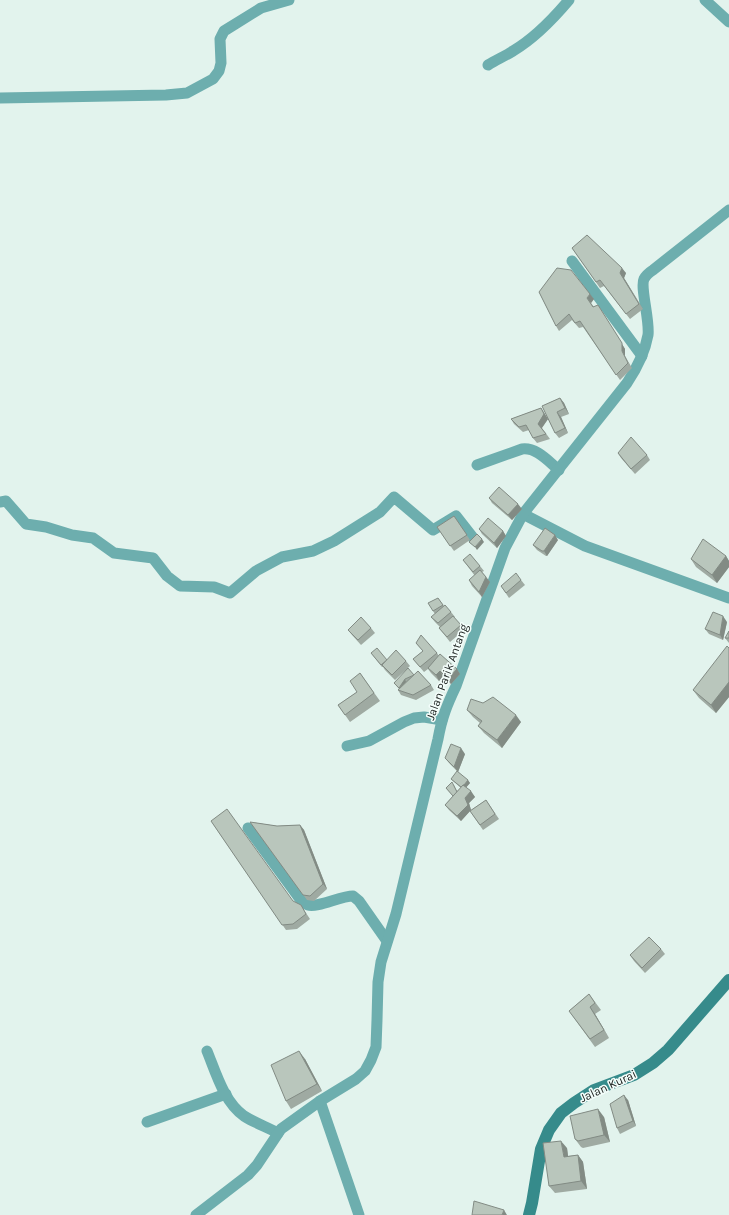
<svg xmlns="http://www.w3.org/2000/svg" width="729" height="1215" font-family="Karla,sans-serif">
	<rect width="100%" height="100%" fill="#e2f3ed"/>
	<g fill="none" stroke-linecap="round" stroke-linejoin="round">
		<g stroke="#6daeae" stroke-width="11">
			<path d="M705,0L729,22"/>
			<path d="M488,65C496,60 505,56 513,51C535,38 553,19 569,0"/>
			<path d="M0,98L166,95L187,93L213,79L219,71L221,63L220,39L224,31L261,8L289,0"/>
			<path d="M572,261L642,356"/>
			<path d="M477,465L522,449C536,447 548,461 559,470"/>
			<path d="M0,502L6,501L26,524L46,527L72,535L93,538L114,553L153,558L167,576L180,586L214,587L230,593L256,571L282,557L313,551L334,541L380,512L394,497L433,530L456,516L474,539"/>
			<path d="M523,514L585,546L729,598"/>
			<path d="M347,746L369,741L404,722L414,718L424,717L442,720"/>
			<path d="M248,828L300,899C302,901 305,904 308,905C317,908 341,896 353,896L359,901L387,941"/>
			<path d="M207,1051C216,1073 224,1102 244,1116C255,1123 267,1127 278,1133"/>
			<path d="M320,1101L359,1215"/>
			<path d="M147,1122L226,1094"/>
			<path d="M196,1215L248,1175L257,1165L281,1129L320,1101L356,1079L365,1071L371,1060L376,1047L377,1020L378,982L381,962L396,914L438,739C442,717 447,705 456,686L505,548L523,514L627,383C637,368 645,352 648,335C650,321 640,287 644,279C646,275 650,272 653,270L729,210"/>
		</g>
		<path stroke="#368b8b" stroke-width="12" d="M529,1215L532,1203L541,1149L549,1130L561,1113L574,1103L594,1090L634,1075L653,1063L668,1050L729,980"/>
	</g>
	<g fill="#9faaa2">
		<path d="M572,248L626,273L624,278L643,309L630,319L604,286L600,288Z"/>
		<path d="M539,292L594,299L591,303L594,307L601,310L625,349V356L632,368L620,380L583,327L579,328L572,320L559,331L556,326Z"/>
		<path d="M560,398L564,403L569,414L561,417L568,433L559,438L555,433L542,406Z"/>
		<path d="M541,408L548,419L542,428L550,439L537,443L533,438L529,430L523,432L514,424L511,419Z"/>
		<path d="M618,453L647,455L650,460L635,474L621,458Z"/>
		<path d="M489,498L522,509L512,520L492,503Z"/>
		<path d="M454,516L470,540L454,551L437,527Z"/>
		<path d="M479,529L503,531L506,536L497,548L482,534Z"/>
		<path d="M558,540L547,556H546L537,550L533,545Z"/>
		<path d="M726,556L729,561V567L717,583L696,567L691,559Z"/>
		<path d="M463,560L480,566L484,571L482,572L490,582L482,597L472,586L469,580L475,576Z"/>
		<path d="M521,580L525,585L509,598L501,586Z"/>
		<path d="M438,598L444,606L451,612L455,617L454,618L464,630L450,642L443,633L439,628L440,627L435,622L431,617L435,614L433,611Z"/>
		<path d="M727,622L723,640L709,634L705,629Z"/>
		<path d="M371,628L375,633L361,645L352,635L348,630Z"/>
		<path d="M729,631V643L725,638Z"/>
		<path d="M416,643L437,653L439,656L457,669L460,674L451,684L443,676L439,681L431,673L428,669L424,672L413,659L423,651Z"/>
		<path d="M729,648V697L716,713L699,698L693,690Z"/>
		<path d="M371,653L387,660L406,661L410,666L395,680L385,670L383,667H382Z"/>
		<path d="M360,673L380,701L350,722L338,705L357,692Z"/>
		<path d="M414,675L431,685L434,690L416,700L401,695L398,690L399,689L394,683Z"/>
		<path d="M467,710L521,722L502,748L484,733L478,726L480,723L473,717Z"/>
		<path d="M465,754L458,772L470,783L466,787L475,797L469,803L471,810L486,800L499,819L483,830L470,811L461,821L449,810L445,805L453,796L446,788L454,785L457,791L461,788L453,781L451,779L458,772L449,763L445,758Z"/>
		<path d="M211,821L293,901L304,910L310,919L297,929L286,930Z"/>
		<path d="M250,822L277,826L300,825L304,830L327,889L314,901L307,900Z"/>
		<path d="M661,949L665,954L645,973L634,961L630,955Z"/>
		<path d="M589,994L601,1010L595,1014L609,1038L595,1047L569,1011Z"/>
		<path d="M305,1059L322,1091L291,1109L286,1101Z"/>
		<path d="M628,1100L636,1126L620,1134L617,1128Z"/>
		<path d="M604,1117L610,1142L583,1148L581,1147L575,1139Z"/>
		<path d="M567,1148L568,1156L578,1155L583,1162L587,1189L555,1193L549,1186Z"/>
	</g>
	<g fill="#828b84">
		<path d="M622,268L626,273L624,278L643,309L620,273Z"/>
		<path d="M590,294L594,299L591,303L587,298Z"/>
		<path d="M598,305L625,349V356L632,368L622,351Z"/>
		<path d="M560,398L564,403L569,414L565,408Z"/>
		<path d="M541,408L548,419L541,429L538,424Z"/>
		<path d="M557,412L561,417L568,433L565,428Z"/>
		<path d="M518,504L522,509L512,520L508,515Z"/>
		<path d="M503,531L506,536L497,548L494,543Z"/>
		<path d="M555,535L558,540L547,556L544,551Z"/>
		<path d="M482,539L484,542L477,550L475,547Z"/>
		<path d="M726,556L729,561V567L717,583L712,575Z"/>
		<path d="M486,577L490,582L482,597L479,592Z"/>
		<path d="M723,616L727,622L723,640L720,635Z"/>
		<path d="M457,669L460,674L451,684L448,679Z"/>
		<path d="M440,671L443,676L439,681L436,675Z"/>
		<path d="M405,679L406,682L399,688Z"/>
		<path d="M729,682V697L716,713L711,705Z"/>
		<path d="M516,715L521,722L502,748L497,740Z"/>
		<path d="M461,748L465,754L458,772L454,767Z"/>
		<path d="M468,780L470,783L464,790L462,788Z"/>
		<path d="M471,791L475,797L469,803L471,810L461,821L457,816L465,798Z"/>
		<path d="M300,825L304,830L327,889L323,884Z"/>
		<path d="M590,1007L595,1014L609,1038L604,1030Z"/>
		<path d="M299,1051L305,1059L322,1091L317,1084Z"/>
		<path d="M624,1095L628,1100L636,1126L633,1121Z"/>
		<path d="M598,1109L604,1117L610,1142L604,1135Z"/>
		<path d="M561,1141L567,1148L569,1164L564,1157Z"/>
		<path d="M578,1155L583,1162L587,1189L581,1181Z"/>
		<path d="M504,1210L507,1215H502Z"/>
	</g>
	<g fill="#b9c6bc" stroke="#828b84">
		<path d="M587,235L622,268L620,273L639,304L626,314L600,280L596,282L572,248Z"/>
		<path d="M557,268L571,270L590,294L587,298L593,307L598,305L622,343V351L628,363L616,375L580,321L575,323L569,314L556,326L539,292Z"/>
		<path d="M560,398L565,408L557,412L565,428L555,433L542,406Z"/>
		<path d="M541,408L544,414L538,424L546,434L533,438L526,425L519,427L511,419Z"/>
		<path d="M631,437L647,455L631,469L618,453Z"/>
		<path d="M499,487L518,504L508,515L489,498Z"/>
		<path d="M454,516L467,535L450,546L437,527Z"/>
		<path d="M488,518L503,531L494,543L479,529Z"/>
		<path d="M545,528L555,535L544,551H542L533,545Z"/>
		<path d="M477,534L482,539L475,547L469,542Z"/>
		<path d="M703,539L726,556L712,575L691,559Z"/>
		<path d="M470,554L480,566L473,572L463,560Z"/>
		<path d="M480,570L486,577L479,592L469,580Z"/>
		<path d="M516,573L521,580L506,593L501,586Z"/>
		<path d="M438,598L443,605L433,611L428,603Z"/>
		<path d="M445,605L451,612L438,623L431,617Z"/>
		<path d="M713,612L723,616L720,635L705,629Z"/>
		<path d="M453,616L461,625L447,637L439,628Z"/>
		<path d="M361,617L371,628L358,640L348,630Z"/>
		<path d="M729,631V638H725Z"/>
		<path d="M421,635L437,653L420,667L413,659L423,651L416,643Z"/>
		<path d="M727,646L729,648V682L711,705L693,690Z"/>
		<path d="M377,648L387,660L381,665L371,653Z"/>
		<path d="M396,650L406,661L392,675L382,665Z"/>
		<path d="M440,654L457,669L448,679L440,671L436,675L428,668Z"/>
		<path d="M408,668L414,675L405,679L399,688L394,683Z"/>
		<path d="M418,671L431,685L413,695L398,690Z"/>
		<path d="M360,673L374,693L345,715L338,705L357,692L350,681Z"/>
		<path d="M493,697L516,715L497,740L478,726L482,721L467,710L471,699L483,703Z"/>
		<path d="M451,744L461,748L454,767L445,758Z"/>
		<path d="M457,771L468,780L464,785H463L461,787L451,779Z"/>
		<path d="M452,782L457,792L453,796L446,788Z"/>
		<path d="M463,785L471,791L465,798L468,805L457,816L445,805Z"/>
		<path d="M486,800L495,814L480,825L470,811Z"/>
		<path d="M227,809L293,901L301,905L306,914L293,924L282,925L211,821Z"/>
		<path d="M250,822L277,826L300,825L323,884L310,896L303,895Z"/>
		<path d="M649,937L661,949L642,968L630,955Z"/>
		<path d="M589,994L595,1003L590,1007L604,1030L590,1039L569,1011Z"/>
		<path d="M299,1051L317,1084L286,1101L271,1065Z"/>
		<path d="M624,1095L633,1121L617,1128L610,1104Z"/>
		<path d="M598,1109L604,1135L578,1141L575,1139L570,1116Z"/>
		<path d="M561,1141L564,1157L578,1155L581,1181L549,1186L543,1143Z"/>
		<path d="M474,1201L504,1210L502,1215H472Z"/>
	</g>
	<g text-anchor="middle" stroke-width="3" stroke-linejoin="round" paint-order="stroke">
		<g font-size="12" fill="#212725" stroke="#f4fefb">
			<text transform="translate(447 672) rotate(-70)" y="4">Jalan Parik Antang</text>
			<text transform="translate(608 1086) rotate(-25)" y="4">Jalan Kurai</text>
		</g>
	</g>
</svg>
